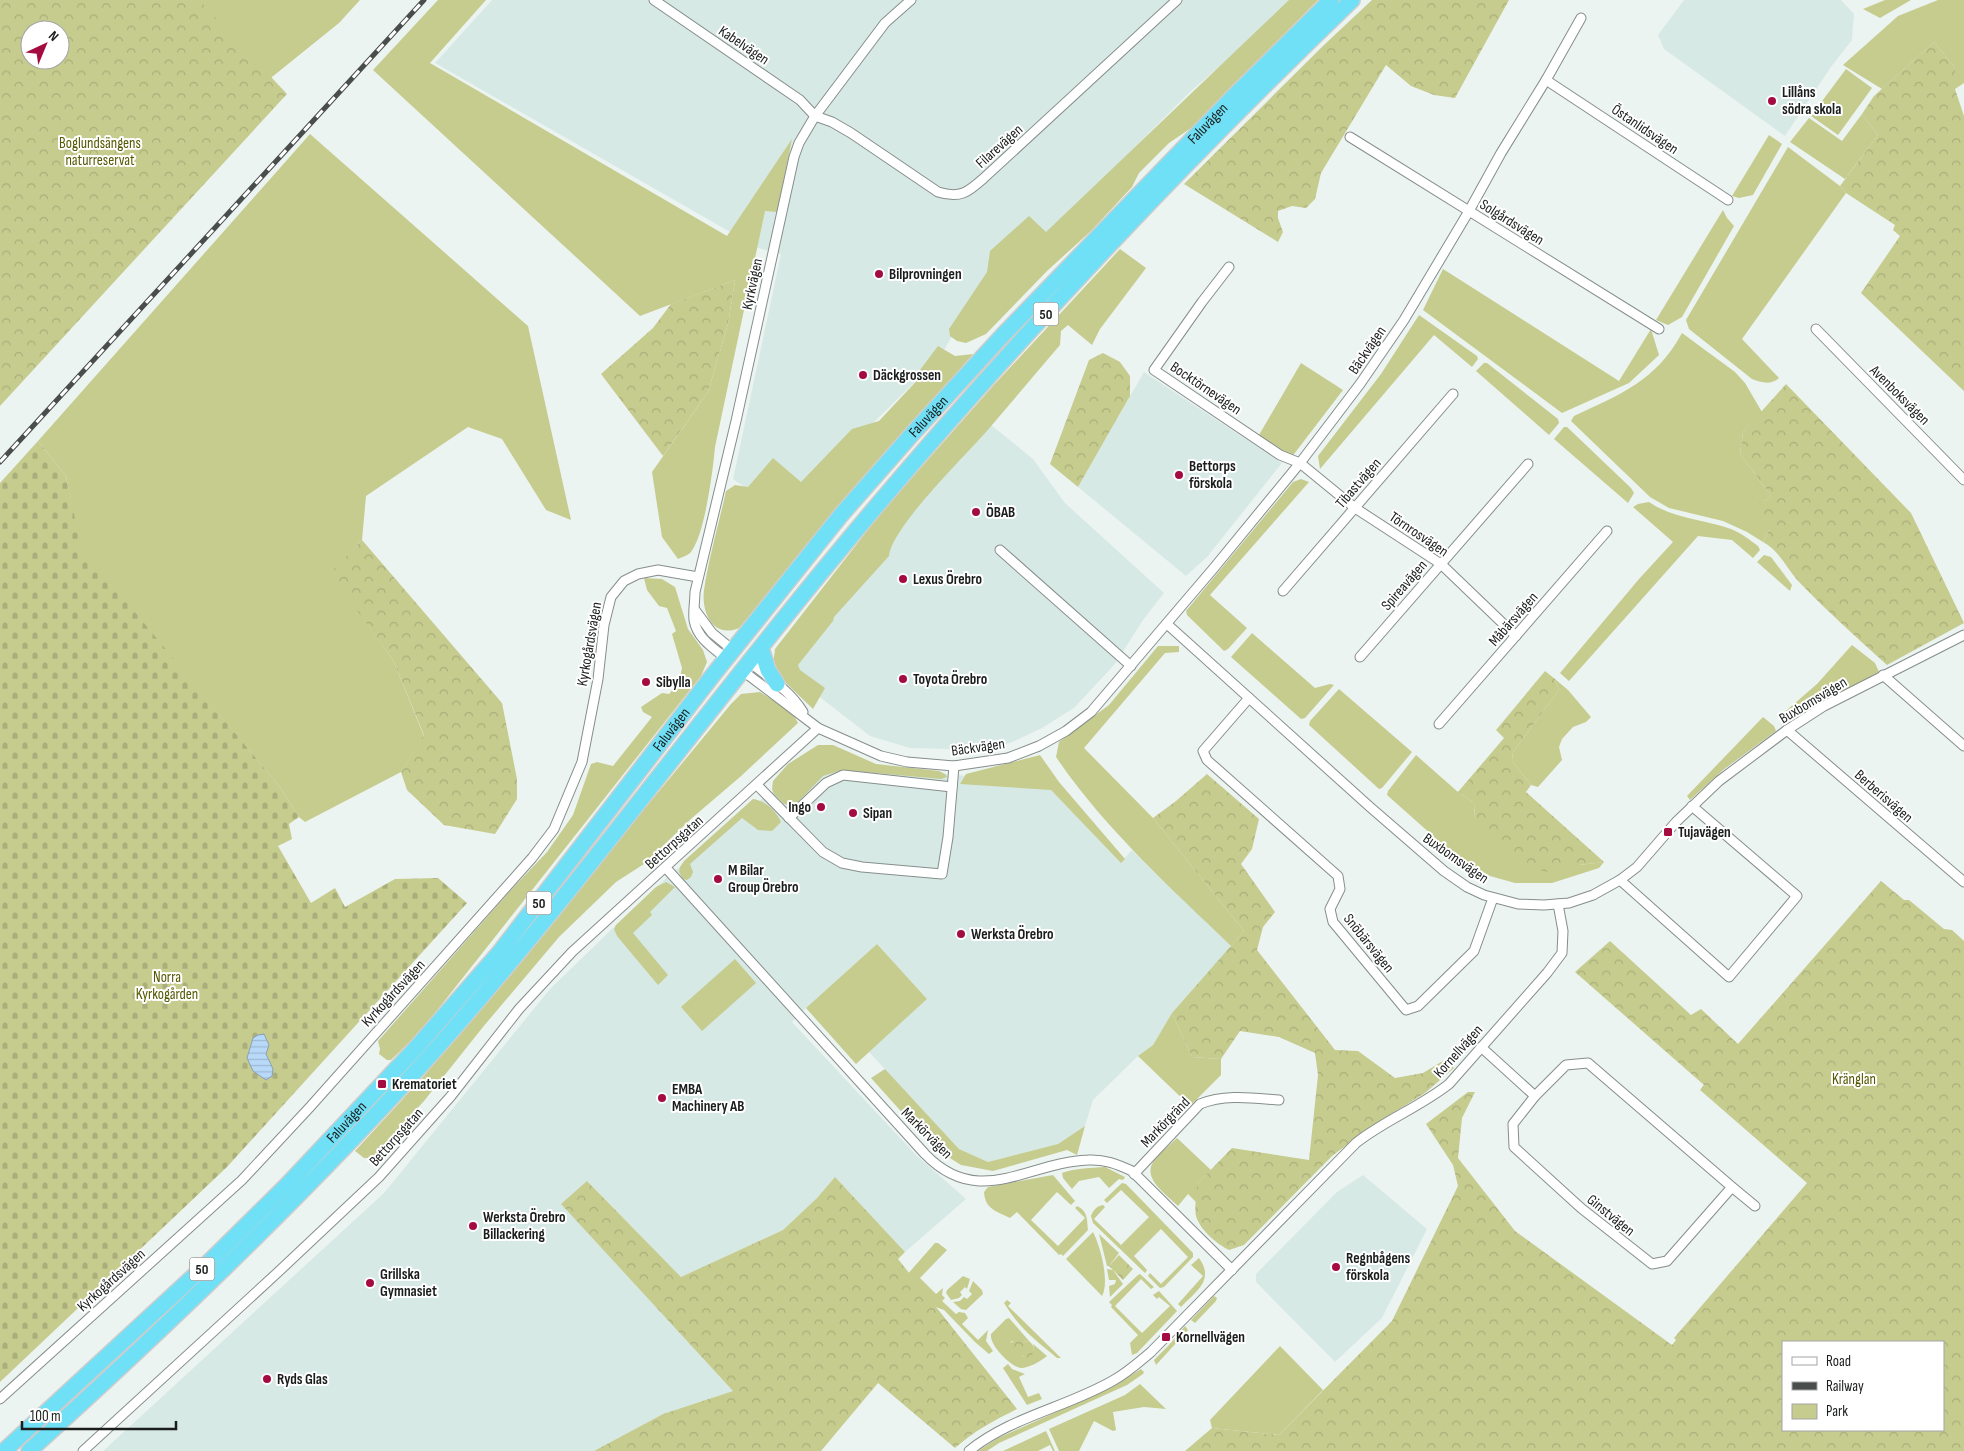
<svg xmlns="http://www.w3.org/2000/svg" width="1964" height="1451" font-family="'Sofia Sans Condensed',sans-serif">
	<defs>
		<pattern id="forest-crowns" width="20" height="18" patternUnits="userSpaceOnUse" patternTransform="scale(1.25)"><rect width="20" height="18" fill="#c6cb8e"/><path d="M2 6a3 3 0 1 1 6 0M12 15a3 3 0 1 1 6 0" fill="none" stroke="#aaae7a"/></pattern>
		<pattern id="cemetery-stones" width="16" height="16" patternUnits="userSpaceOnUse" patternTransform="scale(1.25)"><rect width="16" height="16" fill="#c6cb8e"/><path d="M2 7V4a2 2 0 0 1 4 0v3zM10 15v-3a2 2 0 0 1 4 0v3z" fill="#aaae7a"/></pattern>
		<pattern id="water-rules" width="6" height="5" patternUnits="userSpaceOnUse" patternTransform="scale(1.25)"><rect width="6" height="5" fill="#b9d9f9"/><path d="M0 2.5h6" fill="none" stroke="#9ebad5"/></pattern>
	</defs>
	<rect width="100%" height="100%" fill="#ecf4f2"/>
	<g fill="#d7e9e5">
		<path d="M492,0H1296L1191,91L1042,240L1000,252L940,357L782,513L733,479L781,254L758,248L435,63Z"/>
		<path d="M1684,0H1841L1854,14L1852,40L1831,67L1785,136L1664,49L1658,35Z"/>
		<path d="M1144,372L1282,463L1207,557L1186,576L1078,487Z"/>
		<path d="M985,420L1033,459L1065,503L1164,593L1143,620L1115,664L1074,708L1042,728L1010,743L981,750L910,748L870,736L808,688L794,666Z"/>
		<path d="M828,764L1039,782L1051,790L1121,862L1132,850L1231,946L1172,1013L1153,1045L1138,1056L1093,1100L1085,1126L1058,1144L988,1162L959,1149L869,1052L927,999L877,944L806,1008L792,1022L916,1155L966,1199L905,1252L835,1177L817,1198L783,1230L681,1277L587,1181L562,1205L733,1391L663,1414L594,1451H103L384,1193L550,989L612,929L664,880L747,810L792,777Z"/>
		<path d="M1363,1175L1427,1229L1382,1318L1335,1362L1256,1282V1274L1337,1192Z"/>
	</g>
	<g fill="#c6cb8e">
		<path d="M197,0H360L339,23L252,93Z"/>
		<path d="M438,0H486L430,63L727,236L792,139L777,212L765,211L715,447C713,470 705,534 691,552C689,555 682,557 678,559L662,537L652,472L708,392L728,324L735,280L640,316L373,70Z"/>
		<path d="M1289,0H1318L1194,126L1169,143L1139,173L1132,187L1091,231L1047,271L986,334L966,343L957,341L950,336L949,329L987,272L990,251L1029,216L1046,232Z"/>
		<path d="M1885,0H1911L1880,18L1863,9Z"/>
		<path d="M1938,0H1964V83L1955,89V68L1934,42L1882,89L1843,65L1898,16Z"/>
		<path d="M1846,69L1872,88L1838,135L1811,116Z"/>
		<path d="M1862,114L1878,135L1845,179L1790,142L1809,118L1842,141Z"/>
		<path d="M310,134L528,326L571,520L546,510L502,439L468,427L366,496L362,540L331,573L393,660L424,736L401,772L305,822L299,817L279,786L80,547L66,476L38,441Z"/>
		<path d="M1769,135L1782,144L1753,195L1739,198L1732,196Z"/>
		<path d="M1788,147L1840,186L1846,193L1742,339L1779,378C1771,385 1762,383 1752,379L1689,329L1686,320Z"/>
		<path d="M1723,210L1727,218L1734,226L1682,317L1668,325L1656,320Z"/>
		<path d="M1120,249L1146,268L1100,329L1092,345L1068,325L1061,331L1060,345C1035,374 1011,403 986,432C964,457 892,527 889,556L834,617L833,621L798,665L800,670L825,688L813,709L786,683L773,665L775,649L881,513L992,387Z"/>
		<path d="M1443,269L1619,381L1651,329L1659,355L1629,383L1562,413L1423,310Z"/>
		<path d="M1419,315L1477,356L1478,359L1472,367L1434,335L1320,469L1318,456L1381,374Z"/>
		<path d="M1682,333L1735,372L1745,383L1762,412L1743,432L1740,454L1771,496L1765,501L1769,530L1763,542L1747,532L1723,521L1669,508L1650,497L1571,421L1574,416C1621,394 1656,381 1682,333Z"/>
		<path d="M938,346L955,356L973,354L739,628C713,639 701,612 704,590C709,557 719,523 726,491L735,485L748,487L773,458L801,482L852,429L879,421L924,373L920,370Z"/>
		<path d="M1301,363L1343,390L1291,458L1259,435Z"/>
		<path d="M1484,363H1487L1558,419L1559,423L1549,435L1476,371Z"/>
		<path d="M1564,427H1567L1631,488L1634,493L1628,503L1554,439Z"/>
		<path d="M1301,479L1309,482L1210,595L1247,628L1228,649L1224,651L1187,615L1186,611L1293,482Z"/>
		<path d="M1649,502C1674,519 1703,519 1731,529C1741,533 1750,540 1758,546L1760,550L1753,558L1732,540L1698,536L1569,681L1560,673L1639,579L1673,542L1633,507L1638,504Z"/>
		<path d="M1764,555L1771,557L1792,585L1790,591L1757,562Z"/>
		<path d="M644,578L662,579L675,587L688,629L703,650L707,662L701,676L420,1032L391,1060H387L379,1054L380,1049L378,1041L510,891L547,852L573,815L591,764L597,762L613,766L652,717L643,712L641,707L662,693L669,694L679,682L682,668L672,634L676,631L667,608L659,606L647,590Z"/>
		<path d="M1252,633L1315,688L1330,684L1334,685L1305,718L1301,719L1231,657Z"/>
		<path d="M1852,645L1875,663L1879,672L1786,723L1780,716L1817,684Z"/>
		<path d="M1158,646H1179V652L1165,653L1084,748L1153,818L1244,931L1231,946C1169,886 1105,829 1056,757L1059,742L1109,705Z"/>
		<path d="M1555,679L1568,690L1591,717L1586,722L1573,727L1562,739L1559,747L1562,760L1538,787L1531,785L1512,761L1513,752L1559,690Z"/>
		<path d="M1339,689L1412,752L1382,788L1379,789L1309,725L1310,721Z"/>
		<path d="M760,692L792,712L798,723L740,777L692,818L644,864L616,882L559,937L483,1027L424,1101L372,1158H364L355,1151L423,1077L731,704L741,694Z"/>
		<path d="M1763,717L1774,726L1776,731L1723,770L1690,800L1687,796Z"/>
		<path d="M818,745H833L876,764L939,771L945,774L947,777L941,779L842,770L823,776L798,802L790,805L784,804L774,794L772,789L773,781L788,764Z"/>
		<path d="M1040,755L1059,782L1125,859L1121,863L1051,790L960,784L966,774Z"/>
		<path d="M1416,755L1458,792L1474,803L1475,820L1579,865L1604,862L1599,868L1552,883H1515L1490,876L1459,859L1387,795L1388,791Z"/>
		<path d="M753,799C766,801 776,811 781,822L772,831L758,830L742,818L690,864L693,872L691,877L687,880L683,879L679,872L680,867L684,861Z"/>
		<path d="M666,882L675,887L650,912L652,915L633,933L668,975L658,985L617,936L614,929L616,925L656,887Z"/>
		<path d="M877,944L927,999L856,1064L806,1008Z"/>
		<path d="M735,959L756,983L702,1031L681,1007Z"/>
		<path d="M1172,1013L1192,1057L1221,1059V1075L1190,1106L1138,1056L1153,1045Z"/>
		<path d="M885,1069L959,1149L988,1162L1058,1144L1085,1126L1077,1155L1067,1150L993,1171L961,1165L934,1148L871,1078Z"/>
		<path d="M1177,1138L1211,1170L1197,1184V1203L1188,1194L1178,1206C1168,1196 1144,1180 1152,1164C1156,1156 1171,1144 1177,1138Z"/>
		<path d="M1105,1167L1125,1177L1123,1180L1119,1179L1109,1188L1099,1177L1079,1181L1072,1189L1063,1178L1062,1173C1076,1168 1091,1168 1105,1167Z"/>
		<path d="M1053,1175L1075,1201L1071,1205L1057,1192L1031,1220L1058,1246L1085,1218L1075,1208L1077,1206C1088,1211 1087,1220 1088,1230L1063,1256L1061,1254L1059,1255L1017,1212L1010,1218C996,1211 985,1209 984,1192L988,1187Z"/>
		<path d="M1122,1183L1126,1184L1193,1253V1257L1164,1287L1160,1288L1148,1276L1150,1273L1161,1284L1188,1257L1161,1229L1134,1256L1147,1270L1145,1273L1093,1223L1091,1216C1093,1210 1097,1206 1103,1205L1105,1207L1094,1219L1121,1245L1149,1217L1121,1190L1107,1203L1104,1200Z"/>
		<path d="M1093,1232C1100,1245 1110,1282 1102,1296L1066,1259Z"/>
		<path d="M1099,1234L1119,1253L1109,1266H1107Z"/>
		<path d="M935,1243H938L947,1250L920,1278L936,1294L943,1288L942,1295L945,1298L942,1301L956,1314L959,1312L965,1313L968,1318L962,1324L978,1340L988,1330L986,1341L993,1351L989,1354L975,1342L944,1310L933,1306L906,1276Z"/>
		<path d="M1199,1258C1215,1280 1196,1291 1181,1307L1178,1304L1203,1276L1191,1265Z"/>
		<path d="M1107,1269L1113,1270L1123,1284L1110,1297L1109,1286L1115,1284L1116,1280H1109Z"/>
		<path d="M1140,1274L1154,1287L1151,1289L1141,1279L1115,1306L1142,1333L1170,1306L1159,1297L1157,1299L1153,1295L1159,1291L1177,1311L1137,1353L1132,1355L1130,1343L1138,1335L1111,1307L1112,1305L1109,1302L1138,1275Z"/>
		<path d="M963,1276L970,1279L967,1289L965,1287L960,1292L962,1295L959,1298L951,1300L946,1293L947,1290Z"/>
		<path d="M973,1281L982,1290L983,1294L966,1310L961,1309L953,1302L960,1301L964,1297L967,1299L972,1294L969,1291Z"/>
		<path d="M1214,1296L1217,1298L1216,1301L1195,1323L1191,1320Z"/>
		<path d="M1007,1300L1011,1303L1008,1306L1061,1358H1057C1033,1338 1021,1330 1004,1303Z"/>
		<path d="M1009,1318L1029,1341L1022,1342L1012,1341L1010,1343L1021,1356L1025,1357L1034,1350L1033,1344L1047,1356C1041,1361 1029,1368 1021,1368C1011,1367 989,1345 991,1334L1006,1319Z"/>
		<path d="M1185,1326L1188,1330L1156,1365L1154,1360L1169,1345Z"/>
		<path d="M1280,1346L1323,1390L1279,1435L1212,1428L1210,1420Z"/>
		<path d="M1008,1364L1012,1369L1025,1374L1019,1377L1028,1397L1039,1393L1042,1399L1027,1405L1003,1368Z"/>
		<path d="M1141,1369L1144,1372L1143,1374L1127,1385L999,1443L987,1451H978L998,1438L1110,1388Z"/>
		<path d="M1140,1384L1166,1409L1144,1407L1113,1412L1116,1430L1113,1431L1094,1421L1079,1451H1059L1049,1429L1125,1395Z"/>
		<path d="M1046,1431L1055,1451H1053L1050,1445L1038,1451H1003Z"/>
	</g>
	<g fill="url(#forest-crowns)" fill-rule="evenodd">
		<path d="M0,0H199L287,94L0,406ZM30,30H60V60H30Z"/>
		<path d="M1372,0H1509L1455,98L1434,95L1411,86L1386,65L1321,173L1315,199L1306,208L1292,206L1278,211V218L1283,232L1278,242L1184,184L1324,45Z"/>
		<path d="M1934,42L1955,68V89L1964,116V391L1861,293L1900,236L1893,230L1895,225L1846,193L1840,186L1878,135L1862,114L1874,96Z"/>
		<path d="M735,280L728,324L708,392L663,456L601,374L653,328L671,304Z"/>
		<path d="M1103,353L1120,362L1130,376V396L1078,487L1050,464L1089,360Z"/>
		<path d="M1786,384L1911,513L1964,623L1887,665C1857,638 1827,611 1799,582C1787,569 1779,550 1763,542L1769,530L1755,517L1756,503L1765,501L1771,496L1740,454L1743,432Z"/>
		<path d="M362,540L502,703L517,779V799L495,834L444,825L407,790L401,772L424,735L393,660L330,573Z"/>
		<path d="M1545,671L1555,679L1559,690L1513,752L1512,761L1531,785L1526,792L1604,862L1579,865L1545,872L1504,854L1475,820L1474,803L1458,792L1504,738L1496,730Z"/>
		<path d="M1207,774L1259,819L1252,849L1241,864L1275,912L1263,927L1257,950L1335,1050L1358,1051L1395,1078L1423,1073L1446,1059L1454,1068L1425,1093L1372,1126L1332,1156L1244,1245L1229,1250C1217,1244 1200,1230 1196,1216C1194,1207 1197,1194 1197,1184L1232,1148L1309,1160L1318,1075L1315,1053L1279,1037L1240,1031L1221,1059L1192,1057L1172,1013L1244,931L1153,818L1176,801Z"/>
		<path d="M1881,881L1904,900H1909L1944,929L1952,930L1964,941V1451H1185L1212,1428L1279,1435L1392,1321L1458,1186L1453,1165L1426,1124L1468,1092H1475L1462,1118L1458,1158L1515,1231L1672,1345L1676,1340L1674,1338L1807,1183L1700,1090L1704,1085L1575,972L1610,941L1691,1015L1701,1009L1738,1044ZM1783,1342H1943V1430H1783Z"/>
		<path d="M835,1177L905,1252L898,1259L1017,1409C995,1420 974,1431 955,1448L878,1383L821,1451H594L663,1414L733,1391L561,1204L587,1181L681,1277L783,1230L817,1198Z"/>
		<path d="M1119,1255L1133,1269L1123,1280L1109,1266Z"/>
		<path d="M1016,1340L1022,1342L1029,1341C1035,1346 1036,1352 1029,1358L1021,1356L1012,1357L1008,1352L1010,1343Z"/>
	</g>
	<path fill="url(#cemetery-stones)" d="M38,441L66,476L81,547L279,786L299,817L289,824L292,839L278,846L311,903L335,888L345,907L395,879L438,878L467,903L227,1167L0,1382V483Z"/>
	<path fill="url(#water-rules)" stroke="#89a1b7" d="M264,1034L269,1045L266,1054L273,1069L272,1076L266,1080L253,1071L247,1058L253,1038L258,1035Z"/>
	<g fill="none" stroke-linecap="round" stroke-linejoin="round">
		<g stroke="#868e8c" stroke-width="11">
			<g id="minor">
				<path d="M654,0L800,100L815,116L832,122L851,133L938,192C961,199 968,192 985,177L1177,0"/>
				<path d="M1546,80L1728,200"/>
				<path d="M1350,137L1659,329"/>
				<path d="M1229,267L1202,302L1154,370L1280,455L1300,463L1355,508L1441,564L1516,636"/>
				<path d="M1816,329L1964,480"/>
				<path d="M1000,550L1131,666"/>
				<path d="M1283,591L1453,394"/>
				<path d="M695,610L712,633L734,651"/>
				<path d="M1167,624L1370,807L1444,871L1467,887L1484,895L1518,904L1544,905L1569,903L1593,895L1620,880L1637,867L1676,822L1719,781L1787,730L1824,706L1964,635"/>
				<path d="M1360,657L1528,464"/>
				<path d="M727,659C713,648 697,638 694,620C693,611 695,600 695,592L736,421L794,157L799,143L815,116L885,23L911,0"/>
				<path d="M749,662C769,677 790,691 803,712"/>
				<path d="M743,671L818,728L881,756L907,762L954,766L1008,758L1039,746L1066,731L1091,712L1213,569L1300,463L1360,384L1404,320L1469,211L1501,153L1546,80L1581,18"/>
				<path d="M1883,675L1964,746"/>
				<path d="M1249,698L1203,751L1207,760L1338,876L1340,889L1330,909L1333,922L1406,1010L1418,1006L1474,951L1493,898"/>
				<path d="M1439,724L1607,531"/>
				<path d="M1787,730L1964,882"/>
				<path d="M757,785L823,852L842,863L862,867L942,874L948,837L954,766"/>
				<path d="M789,818L826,783L843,775L952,787"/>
				<path d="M666,868L925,1154C979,1210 1028,1162 1088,1160C1104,1159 1117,1164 1132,1171L1232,1270"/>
				<path d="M1620,880L1729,977L1797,896L1692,806"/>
				<path d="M1481,1047L1535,1096"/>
				<path d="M1134,1174L1200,1104C1225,1094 1252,1098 1279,1100"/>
				<path d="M1732,1187L1667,1261L1652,1264L1581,1208L1514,1147L1513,1124L1535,1096L1566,1065L1588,1063L1732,1187L1755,1206"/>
				<path d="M0,1399L242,1180L310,1107L532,858L554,829L582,762L598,679L604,625L611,597L624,581L638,574L658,570L698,577"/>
				<path d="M83,1451L276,1274L379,1177L451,1096L519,1009L572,952L818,728"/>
				<path d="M969,1451C1010,1417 1068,1407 1114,1380C1128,1372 1139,1362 1151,1352L1356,1143C1385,1120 1420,1107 1449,1084L1547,973L1562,953L1563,931L1558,904"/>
			</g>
		</g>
		<g stroke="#cdcdcd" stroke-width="18">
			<g id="trunk">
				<path d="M761,648L768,670L777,684"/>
				<path id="s1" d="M4,1451L208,1263L289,1183L415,1049L499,953L713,675L841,515L913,433L1002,336L1235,95L1331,0"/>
				<path d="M29,1451C173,1321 314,1186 443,1041C580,885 702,716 834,557C995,362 1171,174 1352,0"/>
			</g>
		</g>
		<use href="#minor" stroke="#fff" stroke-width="9"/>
		<use href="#trunk" stroke="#70e0f6" stroke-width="15"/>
		<g stroke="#494d4c" stroke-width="5">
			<path id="rail" d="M0,462L424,0"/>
		</g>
		<use href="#rail" stroke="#fff" stroke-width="3" stroke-dasharray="9" stroke-linecap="butt"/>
	</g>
	<g fill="#a40b41" stroke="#fff" stroke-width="2">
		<circle cx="1772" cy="101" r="5"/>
		<circle cx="879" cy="274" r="5"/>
		<circle cx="863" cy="375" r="5"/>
		<circle cx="1179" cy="475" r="5"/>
		<circle cx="976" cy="512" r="5"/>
		<circle cx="903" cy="579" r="5"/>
		<circle cx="903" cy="679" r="5"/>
		<circle cx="646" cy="682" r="5"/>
		<circle cx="821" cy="807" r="5"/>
		<circle cx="853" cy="813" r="5"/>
		<rect x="1663" y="827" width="10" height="10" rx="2.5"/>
		<circle cx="718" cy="879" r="5"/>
		<circle cx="961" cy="934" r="5"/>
		<rect x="377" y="1079" width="10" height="10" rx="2.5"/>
		<circle cx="662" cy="1098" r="5"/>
		<circle cx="473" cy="1226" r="5"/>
		<circle cx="1336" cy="1267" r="5"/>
		<circle cx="370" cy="1283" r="5"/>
		<rect x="1161" y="1332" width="10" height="10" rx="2.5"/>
		<circle cx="267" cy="1379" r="5"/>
	</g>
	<g text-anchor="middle" stroke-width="4" stroke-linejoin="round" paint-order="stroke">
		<g fill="#fff" stroke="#5f6160" stroke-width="1">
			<rect x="1033.5" y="302.5" width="25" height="23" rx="4"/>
			<rect x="526.5" y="891.5" width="25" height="23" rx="4"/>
			<rect x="189.5" y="1257.5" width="25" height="23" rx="4"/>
		</g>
		<g font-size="14" font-weight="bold" fill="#1a1d1c">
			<text x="1046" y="319">50</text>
			<text x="539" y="908">50</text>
			<text x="202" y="1274">50</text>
		</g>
		<g font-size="15" fill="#1a1d1c" stroke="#fff">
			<text transform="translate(744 45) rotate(34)" y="5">Kabelvägen</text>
			<text dy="5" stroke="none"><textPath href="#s1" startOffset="1795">Faluvägen</textPath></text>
			<text transform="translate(1645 129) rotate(34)" y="5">Östanlidsvägen</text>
			<text transform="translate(999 146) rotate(-42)" y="5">Filarevägen</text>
			<text transform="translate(1512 222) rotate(32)" y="5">Solgårdsvägen</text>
			<text transform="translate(752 284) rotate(-78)" y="5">Kyrkvägen</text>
			<text transform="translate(1367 350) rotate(-56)" y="5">Bäckvägen</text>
			<text transform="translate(1206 388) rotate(34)" y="5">Bocktörnevägen</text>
			<text transform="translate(1900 395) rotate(45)" y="5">Avenboksvägen</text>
			<text dy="5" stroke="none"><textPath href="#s1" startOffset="1390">Faluvägen</textPath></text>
			<text transform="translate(1358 483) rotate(-49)" y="5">Tibastvägen</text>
			<text transform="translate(1419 534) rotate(34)" y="5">Törnrosvägen</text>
			<text transform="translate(1404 585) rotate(-49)" y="5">Spireavägen</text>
			<text transform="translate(1513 619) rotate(-49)" y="5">Måbärsvägen</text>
			<text transform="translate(589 644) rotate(-80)" y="5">Kyrkogårdsvägen</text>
			<text transform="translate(1813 700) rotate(-31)" y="5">Buxbomsvägen</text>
			<text dy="5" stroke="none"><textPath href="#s1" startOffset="985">Faluvägen</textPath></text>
			<text transform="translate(978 747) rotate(-8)" y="5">Bäckvägen</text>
			<text transform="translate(1884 796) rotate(41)" y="5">Berberisvägen</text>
			<text transform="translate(674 842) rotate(-42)" y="5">Bettorpsgatan</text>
			<text transform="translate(1456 858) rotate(35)" y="5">Buxbomsvägen</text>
			<text transform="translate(1369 943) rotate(51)" y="5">Snöbärsvägen</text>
			<text transform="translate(393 993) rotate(-47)" y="5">Kyrkogårdsvägen</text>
			<text transform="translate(1458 1051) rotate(-48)" y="5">Kornellvägen</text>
			<text transform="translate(1165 1122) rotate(-46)" y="5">Markörgränd</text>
			<text dy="5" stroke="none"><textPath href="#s1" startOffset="475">Faluvägen</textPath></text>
			<text transform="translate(927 1133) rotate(45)" y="5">Markörvägen</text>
			<text transform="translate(396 1137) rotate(-48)" y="5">Bettorpsgatan</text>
			<text transform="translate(1611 1215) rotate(39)" y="5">Ginstvägen</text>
			<text transform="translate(111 1280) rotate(-42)" y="5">Kyrkogårdsvägen</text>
		</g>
		<g font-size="15" font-weight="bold" fill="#1a1d1c" stroke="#fff" text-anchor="start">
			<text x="1782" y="97">Lillåns<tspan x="1782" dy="17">södra skola</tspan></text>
			<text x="889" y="279">Bilprovningen</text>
			<text x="873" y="380">Däckgrossen</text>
			<text x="1189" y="471">Bettorps<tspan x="1189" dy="17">förskola</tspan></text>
			<text x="986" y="517">ÖBAB</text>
			<text x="913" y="584">Lexus Örebro</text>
			<text x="913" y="684">Toyota Örebro</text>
			<text x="656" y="687">Sibylla</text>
			<text x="811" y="812" text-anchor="end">Ingo</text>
			<text x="863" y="818">Sipan</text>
			<text x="1678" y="837">Tujavägen</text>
			<text x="728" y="875">M Bilar<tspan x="728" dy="17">Group Örebro</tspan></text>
			<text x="971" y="939">Werksta Örebro</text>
			<text x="392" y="1089">Krematoriet</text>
			<text x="672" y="1094">EMBA<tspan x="672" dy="17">Machinery AB</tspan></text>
			<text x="483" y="1222">Werksta Örebro<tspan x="483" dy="17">Billackering</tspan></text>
			<text x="1346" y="1263">Regnbågens<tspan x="1346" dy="17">förskola</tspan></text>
			<text x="380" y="1279">Grillska<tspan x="380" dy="17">Gymnasiet</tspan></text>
			<text x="1176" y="1342">Kornellvägen</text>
			<text x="277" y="1384">Ryds Glas</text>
		</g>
		<g font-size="15" fill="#555800" stroke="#fff">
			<text x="100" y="148">Boglundsängens<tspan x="100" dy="17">naturreservat</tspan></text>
			<text x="167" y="982">Norra<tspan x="167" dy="17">Kyrkogården</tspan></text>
			<text x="1854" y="1084">Kränglan</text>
		</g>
	</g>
	<rect x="1782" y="1341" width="162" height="90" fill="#ffffff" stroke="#a3a5a4"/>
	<rect x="1792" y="1357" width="25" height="8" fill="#ffffff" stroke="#a3a5a4"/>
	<text x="1826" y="1366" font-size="15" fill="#1a1d1c">Road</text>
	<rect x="1792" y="1382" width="25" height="8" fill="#494d4c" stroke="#a3a5a4"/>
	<text x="1826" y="1391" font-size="15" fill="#1a1d1c">Railway</text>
	<rect x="1792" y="1404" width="25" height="15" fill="#c6cb8e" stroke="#a3a5a4"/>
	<text x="1826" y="1416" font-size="15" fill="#1a1d1c">Park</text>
	<g transform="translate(45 45) rotate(44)"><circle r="24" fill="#ffffff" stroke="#a3a5a4"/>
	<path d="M0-4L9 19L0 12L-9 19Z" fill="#a40b41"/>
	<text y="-8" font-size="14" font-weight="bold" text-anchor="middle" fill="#1a1d1c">N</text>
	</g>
	<path d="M22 1421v8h154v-8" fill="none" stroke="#1a1d1c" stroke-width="2.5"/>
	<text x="30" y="1421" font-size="15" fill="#1a1d1c" stroke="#ffffff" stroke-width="4" paint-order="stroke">100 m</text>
</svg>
